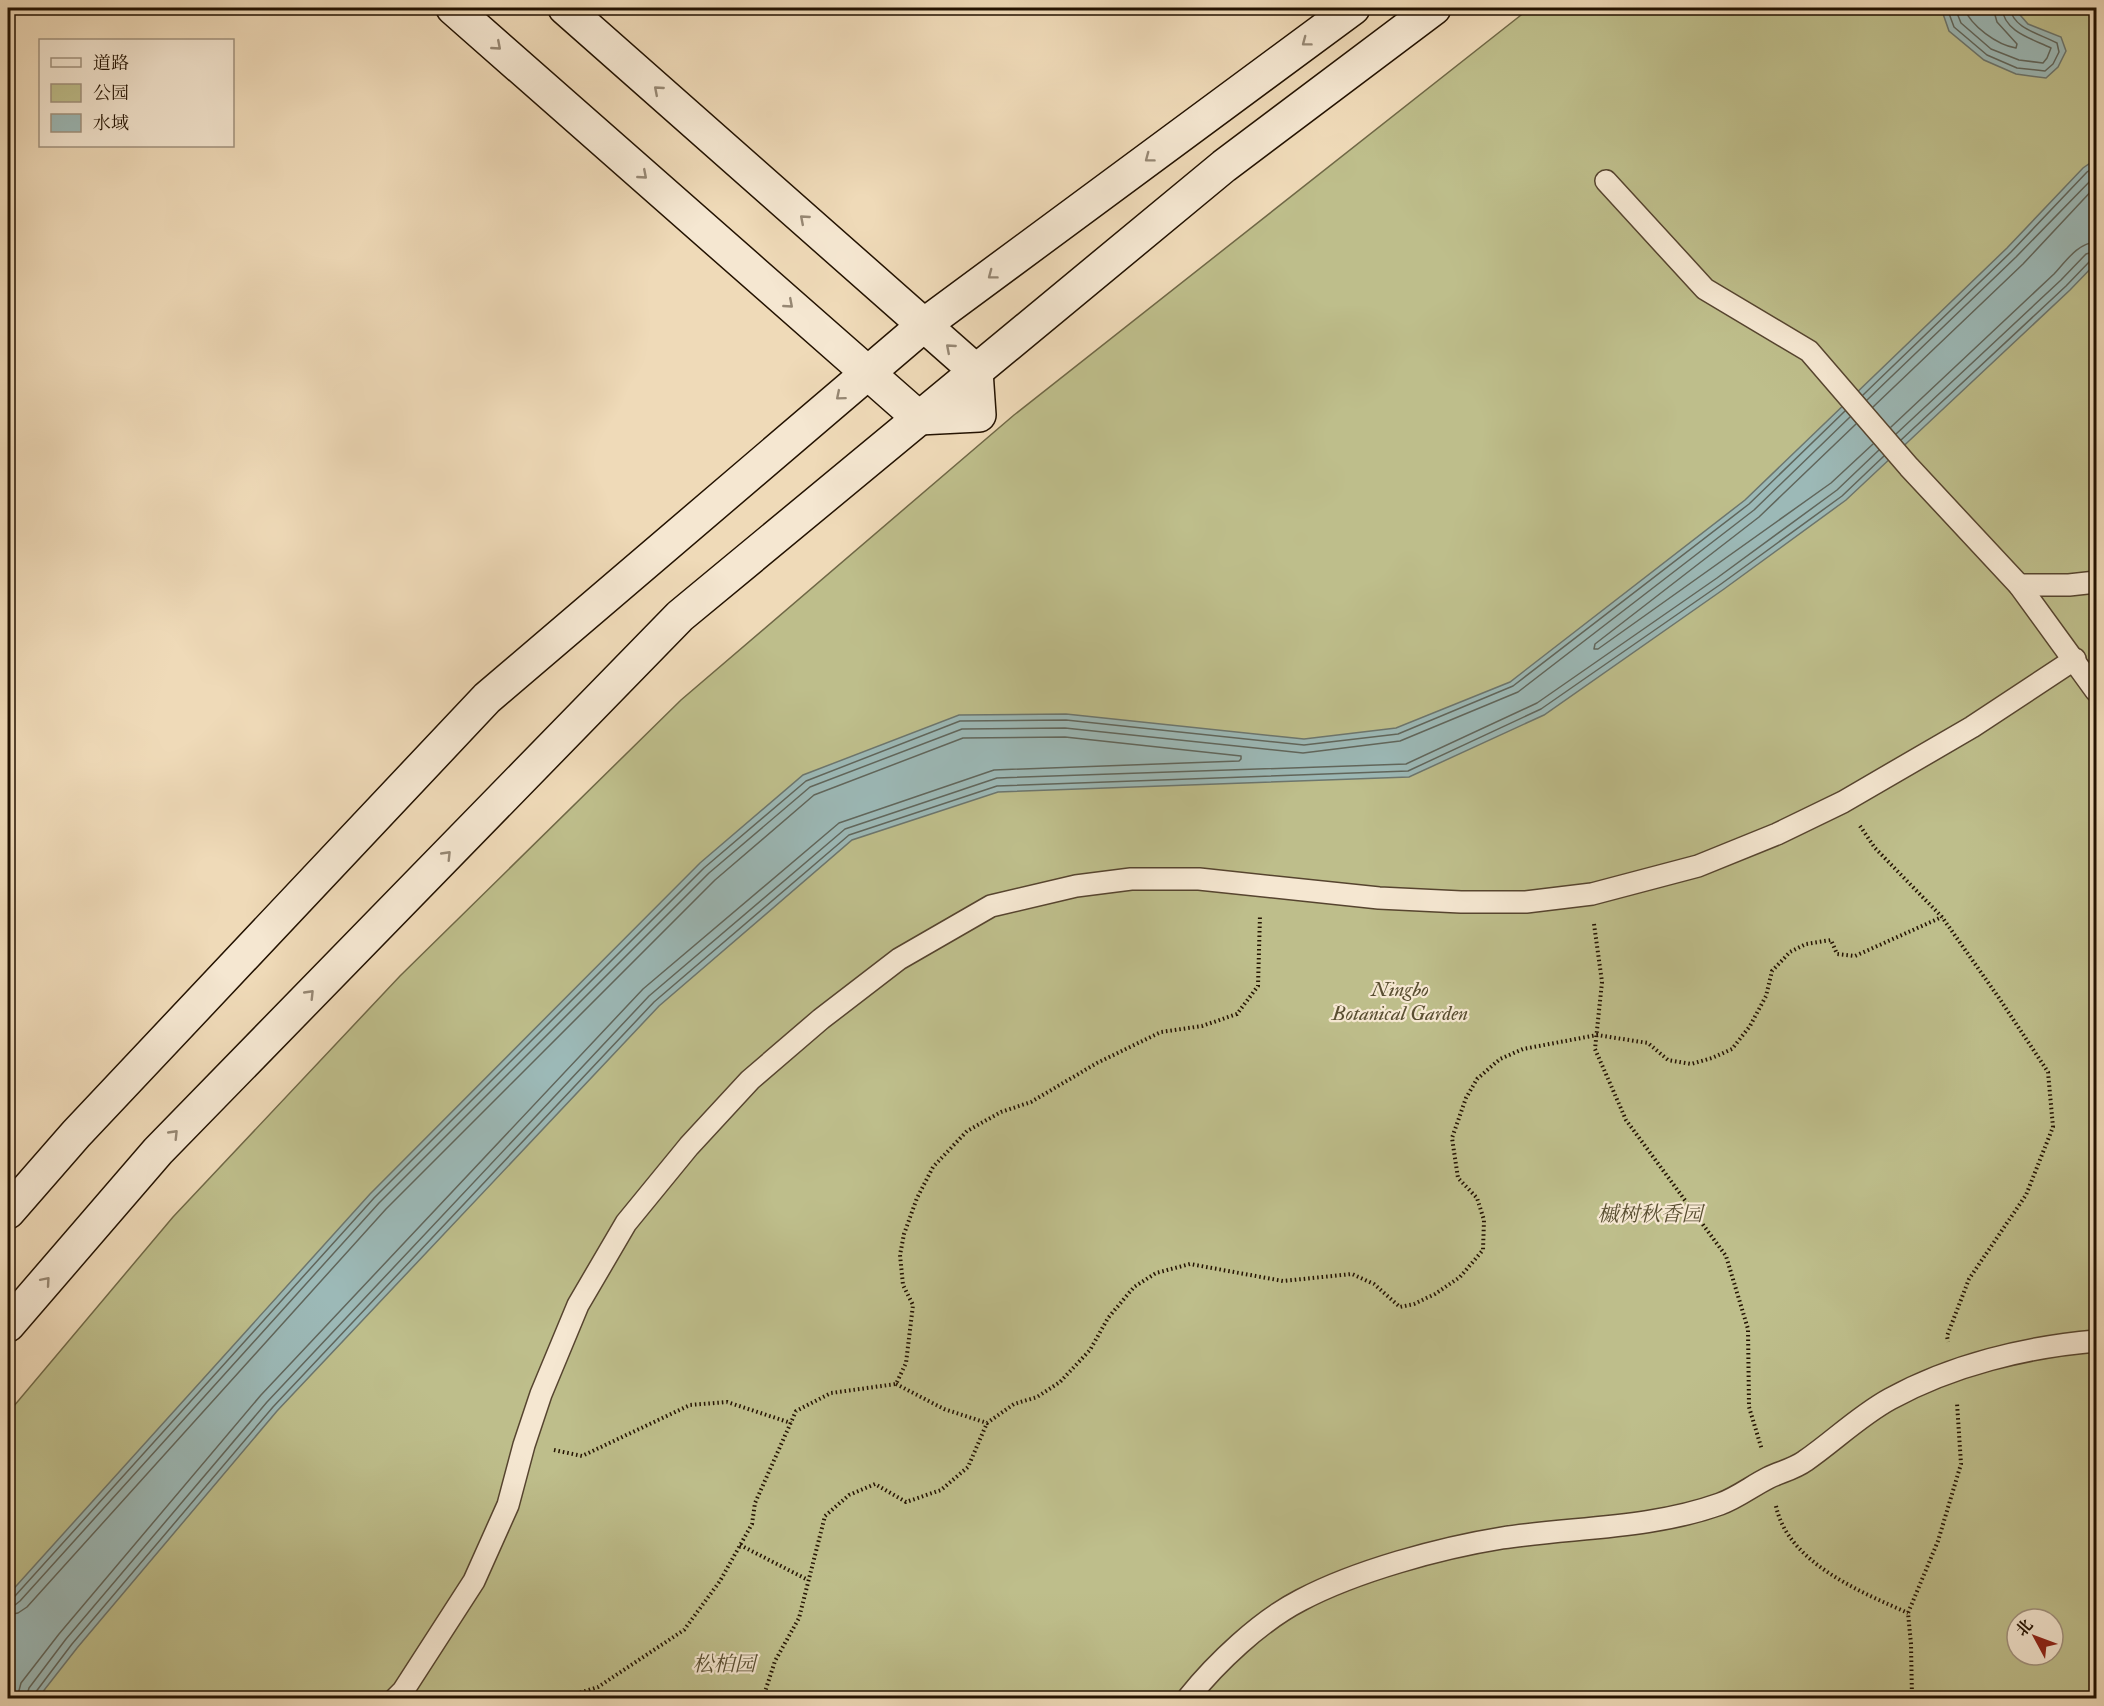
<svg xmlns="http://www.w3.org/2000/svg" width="2104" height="1706" font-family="'IM FELL Double Pica','Noto Serif SC',serif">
	<rect width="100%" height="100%" fill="#efdab8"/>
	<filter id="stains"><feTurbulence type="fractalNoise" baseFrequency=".00333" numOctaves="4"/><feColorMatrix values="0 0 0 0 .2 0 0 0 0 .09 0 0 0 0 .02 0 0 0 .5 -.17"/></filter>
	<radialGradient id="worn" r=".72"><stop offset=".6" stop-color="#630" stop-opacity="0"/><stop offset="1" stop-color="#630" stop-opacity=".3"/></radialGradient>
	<path fill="#bebe8b" stroke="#706846" stroke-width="1.5" fill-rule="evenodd" d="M1530,8H2096V1698H8V1413L173,1217L400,976L681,700L1014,415ZM2017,1619H2053V1655H2017Z"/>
	<g fill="#9cb9b7" stroke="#6c766e" stroke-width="1.5">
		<path d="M1941,8H2014L2028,24L2061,37L2066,51L2058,67L2046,78L2016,74L1984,60L1949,31Z"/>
		<path d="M2096,159V263L2070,290L1846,500L1724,589L1544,715L1409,777L998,792L852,840L659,1006L277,1411L77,1648L38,1698H8V1595L370,1194L700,863L803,775L959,715L1066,714L1304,739L1396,728L1510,682L1745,500L2007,248L2083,168Z"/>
	</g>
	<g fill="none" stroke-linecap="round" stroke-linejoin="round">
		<g stroke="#60665c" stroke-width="1.5">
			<path d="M1947,8L1954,27L1987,55L2017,68L2045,71L2053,64L2059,52L2057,43C2041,34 2013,29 2010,8"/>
			<path d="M1955,8L1961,23L1991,49L2019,60L2043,63L2047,58L2051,48C2033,39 2004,32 2002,8"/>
			<path d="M1964,8C1971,26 1997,45 2016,48L2017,44L1997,22L1993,8"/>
			<path d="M1863,395L2011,252L2087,172L2096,166"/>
			<path d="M1867,400L2016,257L2096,175"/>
			<path d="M1873,407L2023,264L2096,186"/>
			<path d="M1856,424L1759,517L1595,644L1594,649H1598L1831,483L1873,444"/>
			<path d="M1891,427L2054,274C2066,261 2078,243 2096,242"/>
			<path d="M1896,434L2061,280L2086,254L2096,251"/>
			<path d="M1901,440L2066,286L2090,261L2096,259"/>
			<path d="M8,1598L15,1596L374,1198L704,868L806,781L960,721L1066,720L1304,745L1398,734L1513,686L1749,504L1845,411"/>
			<path d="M8,1606L15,1605L20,1601L379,1203L709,873L810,787L962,729L1065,728L1303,753L1400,741L1518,692L1754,510L1850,417"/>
			<path d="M8,1615L18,1613L27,1607L386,1209L715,880L814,795L963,738L1065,737L1241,756V759L1239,761L994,770L839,823L643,989L261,1395L59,1634L21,1683L17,1698"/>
			<path d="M26,1698L29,1688L66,1639L267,1402L649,996L845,829L997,778L1406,764L1537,703L1717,578L1837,490L1879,450"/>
			<path d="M34,1698L35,1693L72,1644L273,1407L654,1002L849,835L997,786L1408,771L1541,709L1721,584L1842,496L1884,456"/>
		</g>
		<g stroke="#56442f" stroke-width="24">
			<g id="lane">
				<path d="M1606,181L1705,289L1809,351L1909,467L2019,585L2096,691"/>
				<path d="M2019,585H2069L2096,582"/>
				<path d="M396,1698L403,1691L474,1581L508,1505L524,1445L541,1394L578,1305L626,1223L689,1146L750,1080L821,1019L899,959L991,906L1076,886L1131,879H1199L1379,898L1461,902H1526L1592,894L1698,866L1777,834L1843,802L1972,727L2075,659"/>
				<path d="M1188,1698C1216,1663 1260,1621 1301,1600C1356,1571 1440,1548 1502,1538C1575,1527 1650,1529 1720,1504C1737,1498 1752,1486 1768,1478C1780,1472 1794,1469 1805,1461C1834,1441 1859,1416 1890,1399C1952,1365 2026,1347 2096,1341"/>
			</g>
		</g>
		<g stroke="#231201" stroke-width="36">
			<g id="secondary">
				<path d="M453,8L919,418L979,415L976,371L565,8"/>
				<path d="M8,1212L76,1134L487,698L924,325L1353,8"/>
				<path d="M8,1325L158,1151L680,616L1224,166L1434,8"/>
			</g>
		</g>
		<g stroke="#231201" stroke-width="4" stroke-dasharray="1.5 3" stroke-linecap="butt">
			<path d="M2082,8L2096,9"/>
			<path d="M1860,826L1875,848L1942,917L1999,998L2048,1072L2053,1127L2026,1195L1969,1279L1947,1336L1948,1342"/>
			<path d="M1594,924L1602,982L1595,1049L1626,1120L1726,1256L1748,1329L1749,1407L1762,1450"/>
			<path d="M896,1384L944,1409L987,1423L1014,1404L1037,1397L1060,1382L1090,1350L1108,1318L1134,1287L1156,1273L1190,1264L1283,1281L1352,1274L1374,1284L1400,1307L1414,1304L1435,1294L1460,1277L1483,1250L1484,1220L1477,1198L1458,1178L1452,1138L1466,1098L1477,1079L1500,1059L1523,1049L1597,1035L1648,1043L1668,1060L1691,1064L1712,1058L1732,1049L1750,1026L1766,996L1772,971L1790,952L1806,944L1831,940L1837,954L1855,956L1942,917"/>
			<path d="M554,1450L582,1456L690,1405L727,1402L791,1423"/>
			<path d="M1776,1506C1788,1563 1861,1592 1908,1613"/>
			<path d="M740,1545L808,1580"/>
			<path d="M563,1698L598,1687L684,1630L720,1581L752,1524L755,1503L796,1411L831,1393L896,1384L906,1363L913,1305L903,1285L900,1255L904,1234L917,1198L933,1167L967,1131L1001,1112L1031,1102L1097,1063L1161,1032L1202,1026L1237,1014L1258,986L1260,915"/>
			<path d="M763,1698L775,1661L799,1618L825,1516L849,1495L875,1484L906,1502L941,1490L968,1467L987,1423"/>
			<path d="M1912,1698L1911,1644L1908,1613L1938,1541L1961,1464L1957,1403"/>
		</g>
		<use href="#lane" stroke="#f5e7d1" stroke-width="21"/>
		<use href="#secondary" stroke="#f5e7d1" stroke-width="33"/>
	</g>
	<defs><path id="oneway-chevron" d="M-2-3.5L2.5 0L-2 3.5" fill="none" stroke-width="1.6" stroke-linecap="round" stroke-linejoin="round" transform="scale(1.5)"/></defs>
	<g stroke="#968773">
		<use href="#oneway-chevron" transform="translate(1306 42) rotate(143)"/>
		<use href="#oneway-chevron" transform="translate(497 46) rotate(41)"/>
		<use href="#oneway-chevron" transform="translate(658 90) rotate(-139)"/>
		<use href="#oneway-chevron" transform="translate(1149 158) rotate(143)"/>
		<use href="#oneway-chevron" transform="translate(643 175) rotate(41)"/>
		<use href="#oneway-chevron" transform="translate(804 219) rotate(-139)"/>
		<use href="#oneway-chevron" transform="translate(992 275) rotate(143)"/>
		<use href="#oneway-chevron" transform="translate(789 304) rotate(41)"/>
		<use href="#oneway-chevron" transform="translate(950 348) rotate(-139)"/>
		<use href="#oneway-chevron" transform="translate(840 396) rotate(140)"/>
		<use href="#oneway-chevron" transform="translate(447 855) rotate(-46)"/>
		<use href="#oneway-chevron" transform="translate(310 994) rotate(-46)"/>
		<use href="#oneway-chevron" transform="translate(174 1134) rotate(-46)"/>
		<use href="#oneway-chevron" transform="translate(46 1281) rotate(-49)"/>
	</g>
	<g text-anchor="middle" stroke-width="4.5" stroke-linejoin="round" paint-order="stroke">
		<g font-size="21" font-style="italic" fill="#594e31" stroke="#f5e7d1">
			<text x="1400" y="996">Ningbo<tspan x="1400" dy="24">Botanical Garden</tspan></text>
			<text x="1650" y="1221">槭树秋香园</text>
			<text x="724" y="1671">松柏园</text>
		</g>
	</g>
	<rect width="2104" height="1706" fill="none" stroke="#efdab8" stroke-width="30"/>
	<rect x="9" y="9" width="2086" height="1688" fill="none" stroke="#231201" stroke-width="3"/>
	<rect x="15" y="15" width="2074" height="1676" fill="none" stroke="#231201" stroke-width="1.5"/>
	<rect x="39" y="39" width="195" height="108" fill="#f5e7d1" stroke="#a1927e" stroke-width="1.5"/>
	<rect x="51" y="58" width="30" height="9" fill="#f5e7d1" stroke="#a1927e" stroke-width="1.5"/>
	<text x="93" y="69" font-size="18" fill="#231201">道路</text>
	<rect x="51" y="84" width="30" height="18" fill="#bebe8b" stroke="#a1927e" stroke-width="1.5"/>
	<text x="93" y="99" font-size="18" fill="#231201">公园</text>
	<rect x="51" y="114" width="30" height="18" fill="#9cb9b7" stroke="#a1927e" stroke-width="1.5"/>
	<text x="93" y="129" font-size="18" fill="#231201">水域</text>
	<g transform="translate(2035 1637) rotate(311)"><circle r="28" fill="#f5e7d1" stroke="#a1927e" stroke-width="1.5"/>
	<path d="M0-4.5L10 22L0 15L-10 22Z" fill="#8f2418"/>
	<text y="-9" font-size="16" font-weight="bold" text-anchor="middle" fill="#231201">北</text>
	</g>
	<rect width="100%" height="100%" filter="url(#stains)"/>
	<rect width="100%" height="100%" fill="url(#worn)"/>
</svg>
